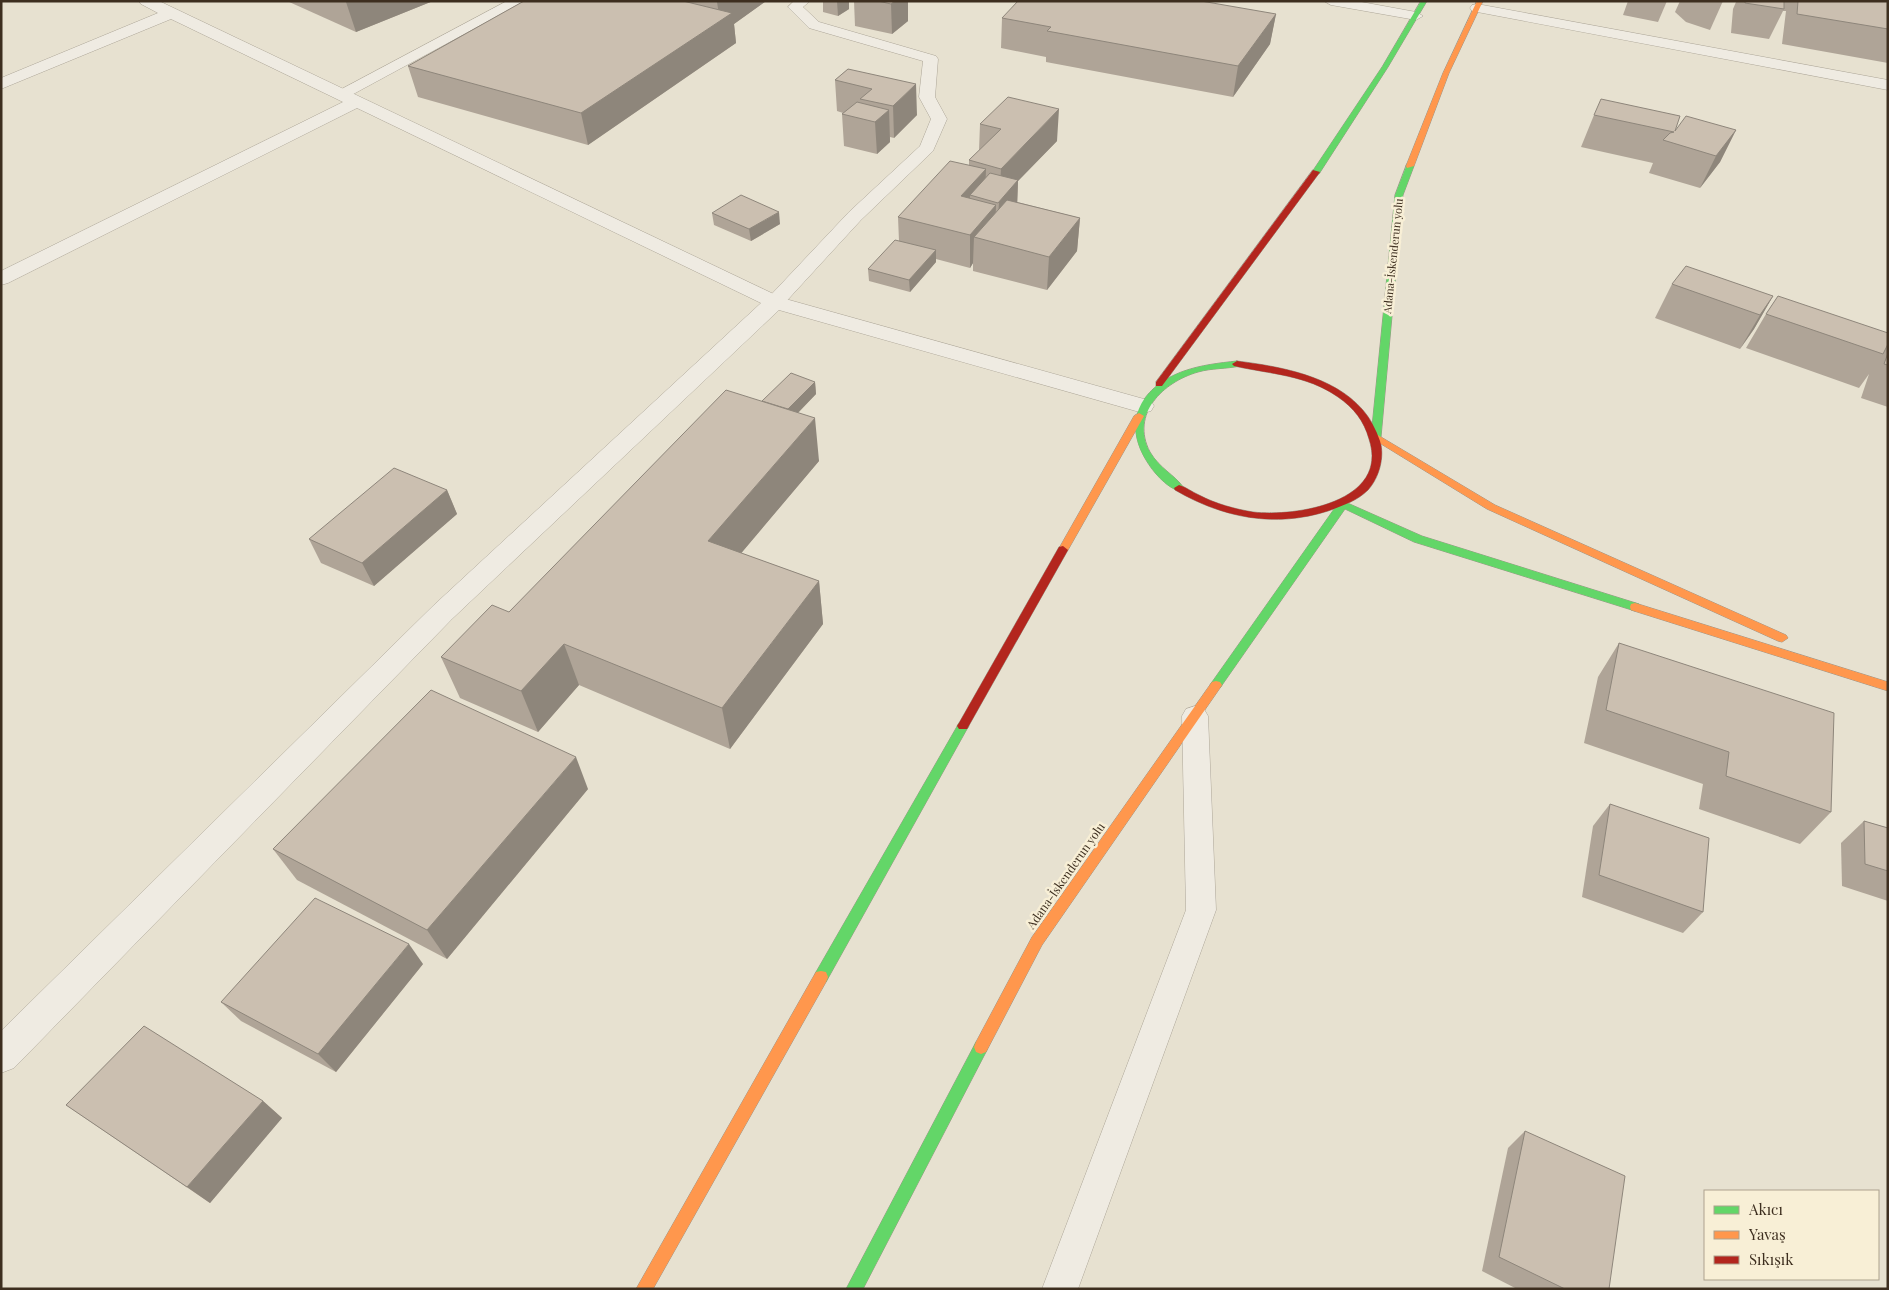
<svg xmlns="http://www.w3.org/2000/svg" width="1889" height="1290" font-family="'Playfair Display',serif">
	<rect width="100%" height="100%" fill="#e7e1d0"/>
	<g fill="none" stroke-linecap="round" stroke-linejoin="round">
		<g stroke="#ada698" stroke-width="1">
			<g id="lane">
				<path d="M507,1H525L346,98H336L333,95L336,92Z"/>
				<path d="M794,1H810L803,7L819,22L936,56L938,59L935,97L947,119L933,151L861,220L782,306L775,308L768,306L766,302L768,298L849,212L920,146L931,119L919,97L923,61L809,28L788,7Z"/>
				<path d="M1324,1H1356L1416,12L1423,16L1416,20L1331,5Z"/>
				<path d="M1477,4L1888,80V90L1472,11L1470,8L1472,5Z"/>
				<path d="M1195,706L1204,709L1208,716L1216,910L1078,1289H1042L1186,910L1182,716L1186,709Z"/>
			</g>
		</g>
		<g stroke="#ada698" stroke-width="1">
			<path id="street" d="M139,1H159L782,298L1151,401L1154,406L1151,411L1143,413L779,310L452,619L14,1068L1,1073V1031L434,605L761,303L357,108L8,283L1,285V271L343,102L171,19L1,89V78L158,13L141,4Z"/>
		</g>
		<g stroke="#9c9588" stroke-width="1">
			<g id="fast">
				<path d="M1421,1H1427L1388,67L1319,174H1313L1312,172L1382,67Z"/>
				<path d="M1407,164L1414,166L1403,195L1381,437L1376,440L1371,437L1395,195Z"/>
				<path d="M1237,361L1242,364L1240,366C1226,369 1212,368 1198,372C1163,382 1130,414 1150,452C1160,469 1174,474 1184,488L1179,491C1166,487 1153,472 1146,460C1122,420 1142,386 1184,371C1201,365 1219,363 1237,361Z"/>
				<path d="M1343,501L1422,536L1639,604L1640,607L1635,611L1414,542L1345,509L1220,688H1212L1210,685L1212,682L1339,502Z"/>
				<path d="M963,721L967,723L969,726L967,729L826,982L821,983L816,982L814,977L816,972L959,723Z"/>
				<path d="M981,1040L986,1042L988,1047L986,1052L863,1289H846L976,1042Z"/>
			</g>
		</g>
		<g stroke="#9c9588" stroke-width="1">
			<g id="slow">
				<path d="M1477,1H1483L1449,73L1414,166L1407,168L1406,166L1443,73Z"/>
				<path d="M1139,413L1144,416L1068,550L1063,554L1059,553L1058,550L1134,416Z"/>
				<path d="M1376,434L1495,505L1786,635L1788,638L1782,642L1778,641L1487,509L1373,439L1371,437L1373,435Z"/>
				<path d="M1635,603L1888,682V691L1631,610L1630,607L1631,604Z"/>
				<path d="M1216,681L1220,682L1222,685L1220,688L1042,945L986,1052L981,1054L976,1052L974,1047L976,1042L1032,937L1212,682Z"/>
				<path d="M821,971L826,972L828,977L826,982L653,1289H636L816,972Z"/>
			</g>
		</g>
		<g stroke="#9c9588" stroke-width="1">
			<g id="jam">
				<path d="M1313,170L1320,172L1162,386H1156V382Z"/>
				<path d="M1237,361C1292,368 1361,381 1380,441C1385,457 1379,478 1368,490C1357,501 1342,506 1328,511C1275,528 1223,518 1175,490L1174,488L1179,485C1186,487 1192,492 1199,495C1216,504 1235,509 1253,512C1296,517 1390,502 1369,439C1364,421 1354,408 1338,397C1307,375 1270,374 1234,366L1232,364Z"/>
				<path d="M1063,546L1068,550L967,729H959L957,726L959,723L1059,547Z"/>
			</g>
		</g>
		<use href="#lane" fill="#efebe2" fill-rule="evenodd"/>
		<use href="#street" fill="#efebe2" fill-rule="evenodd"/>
		<use href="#fast" fill="#63d668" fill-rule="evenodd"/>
		<use href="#slow" fill="#ff974d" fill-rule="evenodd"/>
		<use href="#jam" fill="#b3261e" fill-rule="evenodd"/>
	</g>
	<g fill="#afa497">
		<path d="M287,1H433L356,32Z"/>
		<path d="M524,1H766L734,24L736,43L588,145L418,97L408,66Z"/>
		<path d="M823,1H849V9L838,16L823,12Z"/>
		<path d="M854,1H908V21L892,34L855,26Z"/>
		<path d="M1628,1H1667L1658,22L1623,15Z"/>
		<path d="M1680,1H1723L1710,30L1686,22L1675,12Z"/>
		<path d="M1729,1H1888V63L1782,44L1786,11H1783L1769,39L1731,33L1733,9L1736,2Z"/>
		<path d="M1276,14L1270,44L1233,97L1046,62V57L1001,48L1002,18Z"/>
		<path d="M848,69L917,115L894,138L890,137V142L877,154L844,146L842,114L843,113L837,111L835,80Z"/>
		<path d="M1594,115L1675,131L1736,130L1720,162L1700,188L1649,173L1653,163L1581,147Z"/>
		<path d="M980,124L1057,141L1018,181L1017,202L1080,218L1077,251L1047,290L973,271V263L970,268L936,259V262L910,292L869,281L868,269L899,241L898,217L969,166V160L979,151Z"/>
		<path d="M712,213L780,224L751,241L714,225Z"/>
		<path d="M1672,284L1773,296L1754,329L1740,349L1655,318Z"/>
		<path d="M1766,314L1886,348L1888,345V407L1861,398L1869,374L1859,388L1746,348Z"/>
		<path d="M815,382L816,394L798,413L819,461L741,553L819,581L823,624L730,749L579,685L538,732L460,698L441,657L509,612L762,401Z"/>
		<path d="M447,490L457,514L374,586L321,563L309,539Z"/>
		<path d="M1619,643L1831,812L1800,844L1699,809L1703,784L1584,743L1598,677Z"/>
		<path d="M588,789L447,959L297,880L273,849Z"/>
		<path d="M1610,804L1703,912L1683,933L1582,897L1593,826Z"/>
		<path d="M1864,821L1888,828V901L1842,886L1841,843Z"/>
		<path d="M423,964L336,1072L241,1021L221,1002Z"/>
		<path d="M263,1101L282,1118L210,1203L66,1105Z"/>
		<path d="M1525,1131L1609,1289H1517L1482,1271L1508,1148Z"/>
	</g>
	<g fill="#8e867b">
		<path d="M347,1H433L356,32L346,2Z"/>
		<path d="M719,1H766L734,24L736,43L588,145L581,113L720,21L717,2Z"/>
		<path d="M837,1H849V9L838,16Z"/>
		<path d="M895,1H908V21L892,34L891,4Z"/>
		<path d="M1276,14L1270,44L1233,97L1238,66Z"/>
		<path d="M916,84L917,115L894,138L893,106Z"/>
		<path d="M1059,109L1057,141L1018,181L1017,212L997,235L1001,169Z"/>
		<path d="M889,110L890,142L877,154L875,122Z"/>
		<path d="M1736,130L1720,162L1700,188L1716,156Z"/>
		<path d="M986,169L985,199L970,195L969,219L961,196Z"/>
		<path d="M996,205L995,238L974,237L973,263L970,268V235Z"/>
		<path d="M779,212L780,224L751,241L749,229Z"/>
		<path d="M1080,218L1077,251L1047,290L1049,257Z"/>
		<path d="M936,250V262L910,292L909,280Z"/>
		<path d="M1773,296L1754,329L1740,349L1760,315Z"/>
		<path d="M815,382L816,394L788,423L786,411Z"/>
		<path d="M815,418L819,461L716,583L708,541Z"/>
		<path d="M447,490L457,514L374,586L362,563Z"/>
		<path d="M819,581L823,624L730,749L722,708Z"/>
		<path d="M564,644L579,685L538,732L521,691Z"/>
		<path d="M576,757L588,789L447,959L427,930Z"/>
		<path d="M409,944L423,964L336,1072L318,1054Z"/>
		<path d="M263,1101L282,1118L210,1203L187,1187Z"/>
	</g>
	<g fill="#cbbfb0" stroke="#8e867b">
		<path d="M524,1H683L732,13L581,113L408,66Z"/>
		<path d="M878,1H895L891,4Z"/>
		<path d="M1018,1H1201L1276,14L1238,66L1047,31L1051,27L1002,18Z"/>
		<path d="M1745,1H1784V9L1745,3Z"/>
		<path d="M1798,1H1888V29L1797,14Z"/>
		<path d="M848,69L916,84L893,106L860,99L872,89L835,80Z"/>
		<path d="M1008,97L1059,109L1001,169L969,160L1001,129L980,124Z"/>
		<path d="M1601,99L1680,116L1675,131L1686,116L1736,130L1716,156L1663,140L1670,133L1674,132L1594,115Z"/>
		<path d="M857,102L889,110L875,122L842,114Z"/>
		<path d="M950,161L986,169L961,196L996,205L970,235L898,217Z"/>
		<path d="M990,173L1018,180L998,203L970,195Z"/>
		<path d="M741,195L779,212L749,229L712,213Z"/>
		<path d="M1007,200L1080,218L1049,257L974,237Z"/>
		<path d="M895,240L936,250L909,280L868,269Z"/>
		<path d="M1686,266L1773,296L1760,315L1672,284Z"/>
		<path d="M1778,296L1888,333V344L1883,354L1766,314Z"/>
		<path d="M1888,353V365L1884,364Z"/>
		<path d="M791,373L815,382L788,409L762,401Z"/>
		<path d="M726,390L815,418L708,541L819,581L722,708L564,644L521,691L441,657L492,605L509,612Z"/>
		<path d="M394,468L447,490L362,563L309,539Z"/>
		<path d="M1619,643L1834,713L1831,812L1726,776L1729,752L1606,710Z"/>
		<path d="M431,690L576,757L427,930L273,849Z"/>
		<path d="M1610,804L1709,838L1703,912L1599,875Z"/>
		<path d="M1864,821L1888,828V871L1865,864Z"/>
		<path d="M315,898L409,944L318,1054L221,1002Z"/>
		<path d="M144,1026L263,1101L187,1187L66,1105Z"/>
		<path d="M1525,1131L1625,1176L1609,1289H1565L1499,1257Z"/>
	</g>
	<g text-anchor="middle" stroke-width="5" stroke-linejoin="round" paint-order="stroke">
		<g font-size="11" fill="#3d2e1f" stroke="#f8efd6">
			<text transform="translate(1393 256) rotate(-84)" y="4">Adana-İskenderun yolu</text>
		</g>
		<g font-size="12" fill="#3d2e1f" stroke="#f8efd6">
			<text transform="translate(1066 876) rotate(-55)" y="4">Adana-İskenderun yolu</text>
		</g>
	</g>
	<rect width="1889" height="1290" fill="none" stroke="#3d2e1f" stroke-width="5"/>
	<rect x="1704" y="1190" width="175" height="90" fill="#f8efd6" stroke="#ada28d"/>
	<rect x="1714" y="1206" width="25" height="8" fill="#63d668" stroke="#ada28d"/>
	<text x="1749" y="1215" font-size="15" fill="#3d2e1f">Akıcı</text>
	<rect x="1714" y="1231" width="25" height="8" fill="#ff974d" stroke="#ada28d"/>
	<text x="1749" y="1240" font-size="15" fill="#3d2e1f">Yavaş</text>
	<rect x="1714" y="1256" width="25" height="8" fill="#b3261e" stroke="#ada28d"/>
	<text x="1749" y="1265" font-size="15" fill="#3d2e1f">Sıkışık</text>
</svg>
